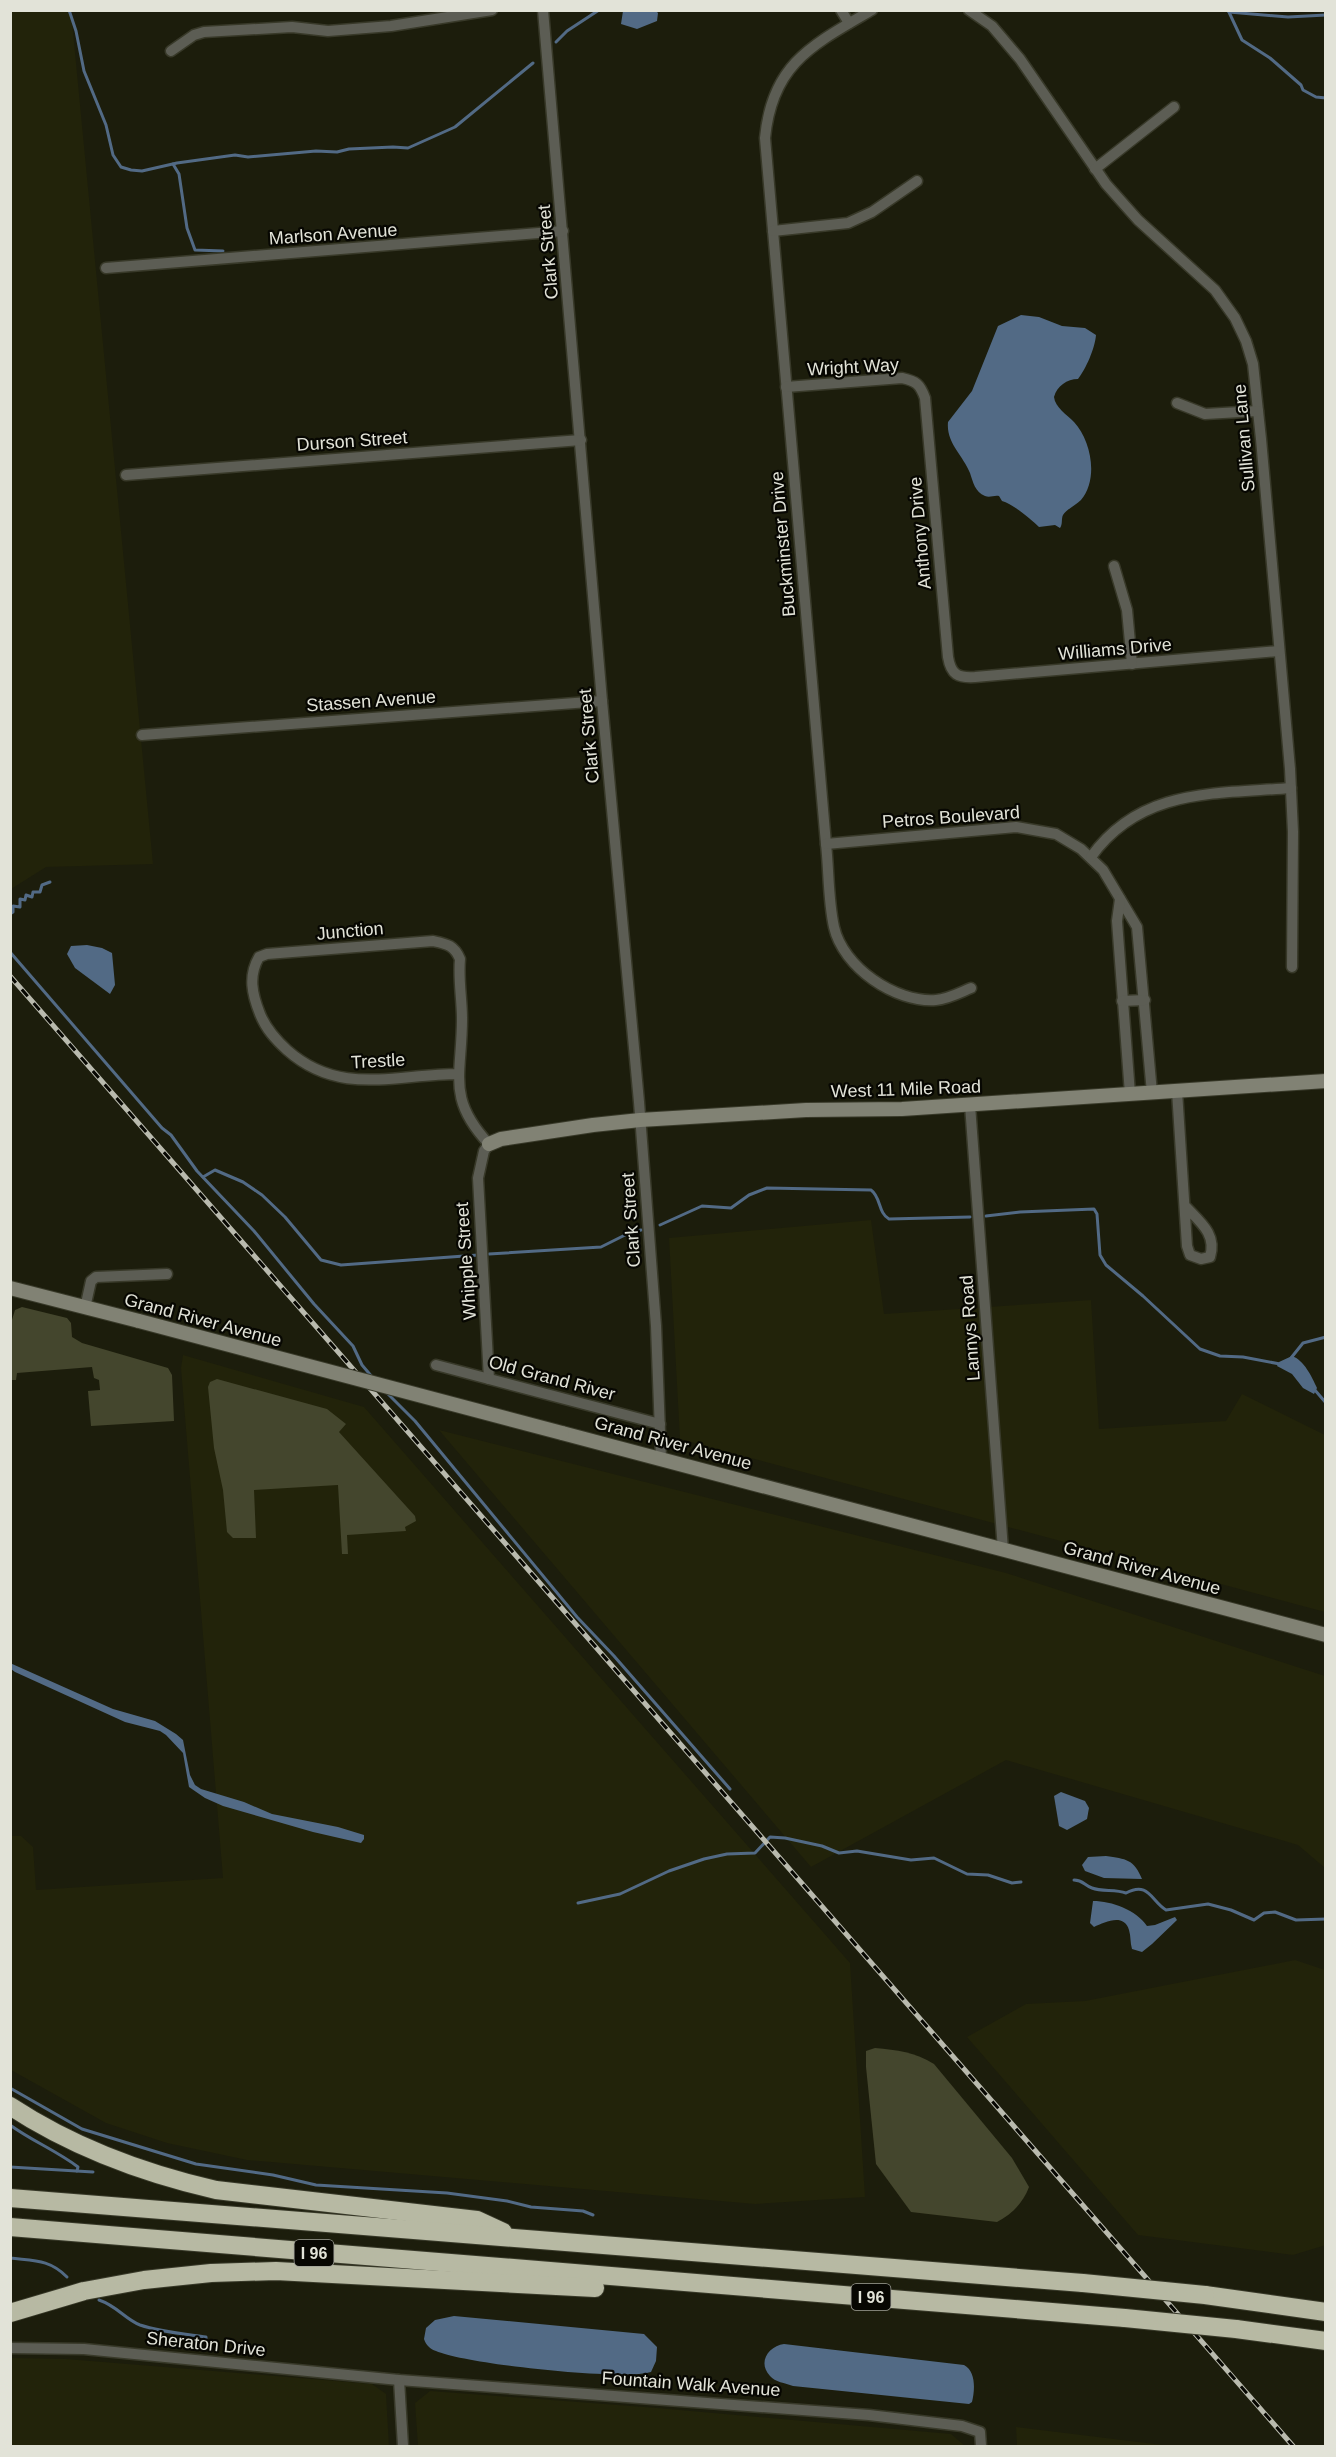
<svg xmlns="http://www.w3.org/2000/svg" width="1336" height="2457" font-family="Helvetica,sans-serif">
	<rect width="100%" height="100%" fill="#1c1d0c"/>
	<g fill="#22230a">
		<path d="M11,11H71L153,864L46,867L11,889Z"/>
		<path d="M871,1220L884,1314L1091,1300L1099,1429L1226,1421L1242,1394L1325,1435V1612L680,1439L669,1238Z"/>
		<path d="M183,1355L364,1407L850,1963L865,2197L755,2204L247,2160L167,2143L106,2123L11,2070V1836H21L33,1847L36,1890L223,1878L181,1368Z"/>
		<path d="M439,1430L1006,1573L1325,1676V1868L1298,1845L1006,1760L811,1867Z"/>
		<path d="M1295,1960L1325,1970L1326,2245L1293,2255L1138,2235L967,2037L1026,2004L1085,2001Z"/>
		<path d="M11,2358L66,2359L372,2384L386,2394L389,2446H11Z"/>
		<path d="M430,2391L657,2408L951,2434L965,2446H418L415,2403Z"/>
		<path d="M1016,2427L1171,2446H1017Z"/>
	</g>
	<g fill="#44462d">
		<path d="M22,1307L67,1318L71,1323L72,1337L82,1343L168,1368L172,1375L174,1421L91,1426L88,1391L100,1390L99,1380L94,1378L92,1367L17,1373L16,1380H11V1323L15,1310Z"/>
		<path d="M217,1379L327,1409L346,1424L339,1432L415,1516L416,1521L405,1527L406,1531L347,1535L348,1554H342L338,1485L254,1490L256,1538H233L227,1532L223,1490L214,1448L208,1387L210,1382Z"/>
		<path d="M875,2048C897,2050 915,2052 934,2064L1012,2158L1029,2187C1023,2203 1012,2214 997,2222L911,2212L876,2164L866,2067V2051Z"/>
	</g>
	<g fill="#526a85">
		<path d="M623,11H656L658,13L657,21L637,29L621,24Z"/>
		<path d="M1021,315L1039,317L1062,326L1085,328L1096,335C1095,348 1086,369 1078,379C1067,379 1057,386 1054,397C1055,407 1067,415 1074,422C1091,440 1099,479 1081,500C1076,505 1067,509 1063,515C1061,519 1063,524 1060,528L1055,525L1039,527C1031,519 1013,504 1002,501L999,496C994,495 990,498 985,496C975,492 973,482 970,473C963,455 946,443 948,422L972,391L998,326Z"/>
		<path d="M87,945L102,948L112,953L115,985L110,994L75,968L67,954L71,946Z"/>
		<path d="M1292,1356C1304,1360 1312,1377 1317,1388L1314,1394L1303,1388L1292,1374L1277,1366L1279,1362Z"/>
		<path d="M10,1663L113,1709L155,1721L176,1734L183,1740L190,1775L195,1785L201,1789L244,1802L272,1814L338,1827L364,1835V1839L361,1843L313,1832L223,1806L205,1798L189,1787L183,1753L166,1735L160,1731L125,1722L15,1672L11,1669Z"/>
		<path d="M1061,1792L1085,1801L1089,1808L1087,1819L1067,1830L1059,1826L1054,1796Z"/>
		<path d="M1106,1856C1126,1859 1134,1859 1142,1879L1104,1878L1085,1871L1082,1865L1088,1857Z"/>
		<path d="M1093,1901C1112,1901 1136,1910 1147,1926L1155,1925L1175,1917L1177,1920L1152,1944L1142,1952L1132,1949C1130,1943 1131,1936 1129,1930C1124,1913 1105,1922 1094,1927L1090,1923Z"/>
		<path d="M454,2316L644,2334L657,2347L656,2361L651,2372C622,2381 465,2364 436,2351C430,2349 426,2345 424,2339L426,2328L435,2320Z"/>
		<path d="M784,2344L964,2365C976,2371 975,2390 972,2402L969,2404L793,2386C785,2383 775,2382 770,2376C757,2362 769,2346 784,2344Z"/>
	</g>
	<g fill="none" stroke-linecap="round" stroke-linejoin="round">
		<g stroke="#526a85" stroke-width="3">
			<path d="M69,10L76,31L84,71L106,125L113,155L121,167L131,170L142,171L177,163L235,155L248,157L316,151L337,152L349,149L393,147L408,148L455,127L533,63"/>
			<path d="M1228,10L1242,40L1270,58L1301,85L1303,90L1316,97L1326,98"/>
			<path d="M1229,12L1288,17L1326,15"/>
			<path d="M556,42L567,31L599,10"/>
			<path d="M173,164L179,174L187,228L195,250L223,251"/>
			<path d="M10,914L13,912V906L20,907V899L25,900L26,895L32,897L33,892H40L42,885L50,882"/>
			<path d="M10,952L162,1128L171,1135L197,1171L254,1231L314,1304L353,1346L362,1365L373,1378"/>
			<path d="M203,1177L215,1170L243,1182L262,1195L285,1217L321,1260L341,1265L478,1255"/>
			<path d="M986,1216L1020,1212L1094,1209L1097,1214L1100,1255L1106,1265L1143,1296L1200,1349L1220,1356L1243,1357L1280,1364"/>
			<path d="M660,1225L702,1206L731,1208L749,1195L767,1188L871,1190C881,1197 878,1213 889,1219L970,1217"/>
			<path d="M489,1254L601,1247L627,1234L641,1230"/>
			<path d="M1291,1358L1303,1343L1326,1337"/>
			<path d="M1314,1389L1326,1403"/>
			<path d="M386,1392L415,1421L577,1617L614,1656L730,1789"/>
			<path d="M1074,1880C1083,1880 1084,1885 1092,1888C1102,1892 1115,1889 1126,1893C1149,1881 1151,1901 1166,1910L1208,1904L1231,1910L1254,1920L1264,1913L1275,1912L1296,1920L1326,1919"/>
			<path d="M578,1903L620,1894L669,1871L704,1859L727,1854L755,1853L770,1837L785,1838L822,1846L839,1853L857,1851L911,1860L934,1858L967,1874L988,1875L1012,1883L1021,1882"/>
			<path d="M10,2088L82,2129L196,2164L273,2175L316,2185L447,2193L507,2201L531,2207L583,2211L593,2215"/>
			<path d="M10,2125C32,2141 57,2151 78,2167L77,2171"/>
			<path d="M10,2167L93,2172"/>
			<path d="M10,2258C34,2261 49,2259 67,2277"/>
			<path d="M99,2300C117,2306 125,2319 140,2325C161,2332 185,2334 206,2337V2341"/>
		</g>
		<g stroke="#383929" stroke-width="13">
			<g id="street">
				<path d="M543,10L602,701L639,1102L656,1326L661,1459"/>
				<path d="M841,10L849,23"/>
				<path d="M872,10C812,45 772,64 765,138L826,844C829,871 828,900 834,927C843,967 895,1003 936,1000C948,999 959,993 971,988"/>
				<path d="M969,10L992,26L1020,59L1106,184L1138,220L1215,290L1235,318L1246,341L1253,364L1261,439L1290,769L1293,832L1292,967"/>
				<path d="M171,51L194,35L204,32L292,27L328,31L391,26L492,10"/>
				<path d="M1095,169L1174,107"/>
				<path d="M773,231L848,223L872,212L917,181"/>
				<path d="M106,268L563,231"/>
				<path d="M786,387L902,378C916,381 920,384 925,398L948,657C951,675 958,678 975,677L1279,651"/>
				<path d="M1177,403L1205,414L1258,411"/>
				<path d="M126,475L581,440"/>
				<path d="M1114,566L1127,610L1132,664"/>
				<path d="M142,735L602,701"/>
				<path d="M826,844L1016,827L1056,834L1081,849L1103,870L1137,927L1152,1093"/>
				<path d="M1091,857C1140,788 1215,794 1291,788"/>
				<path d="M1120,899L1117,921L1130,1094"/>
				<path d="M1122,1001L1145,1000"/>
				<path d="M458,1074C395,1074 340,1097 287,1050C275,1039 266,1029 260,1014C252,994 248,976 259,957L267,954L433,941C447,944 454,945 460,959C458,979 462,999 462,1019C462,1075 446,1098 489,1144L484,1151L478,1178L489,1379"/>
				<path d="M1177,1091L1187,1246L1190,1255L1201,1259L1210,1257C1217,1234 1200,1222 1185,1206"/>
				<path d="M970,1105L1003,1550"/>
				<path d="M85,1308L91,1281L96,1277L167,1274"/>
				<path d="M436,1365L660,1424"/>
				<path d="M10,2348L84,2349L399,2380L869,2415L962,2426L980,2432L981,2446"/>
				<path d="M399,2380L403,2446"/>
			</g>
		</g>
		<g stroke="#383929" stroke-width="16">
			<g id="secondary">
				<path d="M489,1144L501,1139L593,1125L640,1120L806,1110L902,1109L1326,1081"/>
				<path d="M10,1288L139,1321"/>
				<path d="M562,1433L1326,1635"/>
			</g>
		</g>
		<g stroke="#383929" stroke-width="20">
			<g id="highway">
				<path d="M10,2106C74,2148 142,2173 216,2190L477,2220L503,2232"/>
				<path d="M10,2198L1083,2283"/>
				<path d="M10,2227L1125,2318"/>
				<path d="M1205,2295L1326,2312"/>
				<path d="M10,2313L84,2291L144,2280L211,2273L276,2271L595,2288"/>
				<path d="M1236,2329L1326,2341"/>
			</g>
		</g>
		<use href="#street" stroke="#5c5d54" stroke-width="10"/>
		<use href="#secondary" stroke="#818274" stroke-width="14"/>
		<use href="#highway" stroke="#b7b9a3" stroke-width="18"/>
		<g stroke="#b9baae" stroke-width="5">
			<path id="rail" d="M10,976L1293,2446"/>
		</g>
		<use href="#rail" stroke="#070702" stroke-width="3" stroke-dasharray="9" stroke-linecap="butt"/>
		<g stroke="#383929" stroke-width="16" stroke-linecap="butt">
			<path id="secondary-bridge" d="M139,1321L562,1433"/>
		</g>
		<g stroke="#383929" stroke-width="20" stroke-linecap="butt">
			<g id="highway-bridge">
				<path d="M1083,2283L1205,2295"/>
				<path d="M1125,2318L1236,2329"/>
			</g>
		</g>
		<use href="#secondary-bridge" stroke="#818274" stroke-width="14"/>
		<use href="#highway-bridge" stroke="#b7b9a3" stroke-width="18"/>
	</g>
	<g text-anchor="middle" stroke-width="4.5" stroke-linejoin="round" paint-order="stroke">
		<g fill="#070702" stroke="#a0a198" stroke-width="1.5">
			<rect x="294.5" y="2240" width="39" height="26" rx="4.5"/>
			<rect x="851.5" y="2284" width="39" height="26" rx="4.5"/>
		</g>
		<g font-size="16" font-weight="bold" fill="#e2e3d8">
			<text x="314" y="2259">I 96</text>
			<text x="871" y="2303">I 96</text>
		</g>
		<g font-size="18" fill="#e2e3d8" stroke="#070702">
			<text transform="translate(333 234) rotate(-4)" y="6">Marlson Avenue</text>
			<text transform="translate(548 252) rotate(-95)" y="6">Clark Street</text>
			<text transform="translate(853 367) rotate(-3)" y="6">Wright Way</text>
			<text transform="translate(1244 438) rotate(-95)" y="6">Sullivan Lane</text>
			<text transform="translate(352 441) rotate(-4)" y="6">Durson Street</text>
			<text transform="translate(920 533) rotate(-95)" y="6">Anthony Drive</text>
			<text transform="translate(783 544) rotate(-95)" y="6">Buckminster Drive</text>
			<text transform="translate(1115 649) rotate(-5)" y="6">Williams Drive</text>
			<text transform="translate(371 701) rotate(-4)" y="6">Stassen Avenue</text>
			<text transform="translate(589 736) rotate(-95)" y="6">Clark Street</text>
			<text transform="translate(951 817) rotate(-4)" y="6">Petros Boulevard</text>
			<text transform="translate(350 931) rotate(-5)" y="6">Junction</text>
			<text transform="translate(378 1061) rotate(-3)" y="6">Trestle</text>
			<text transform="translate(906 1089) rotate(-2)" y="6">West 11 Mile Road</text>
			<text transform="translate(631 1220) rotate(-94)" y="6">Clark Street</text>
			<text transform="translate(466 1261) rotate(-94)" y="6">Whipple Street</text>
			<text transform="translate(203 1320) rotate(15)" y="6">Grand River Avenue</text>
			<text transform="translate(970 1328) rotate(-94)" y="6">Lannys Road</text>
			<text transform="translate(552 1378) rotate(15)" y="6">Old Grand River</text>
			<text transform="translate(673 1443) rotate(15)" y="6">Grand River Avenue</text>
			<text transform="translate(1142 1568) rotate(15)" y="6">Grand River Avenue</text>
			<text transform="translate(206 2344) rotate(6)" y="6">Sheraton Drive</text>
			<text transform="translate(691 2384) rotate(4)" y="6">Fountain Walk Avenue</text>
		</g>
	</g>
	<rect width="1336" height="2457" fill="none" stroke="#e2e3d8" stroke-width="24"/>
</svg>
